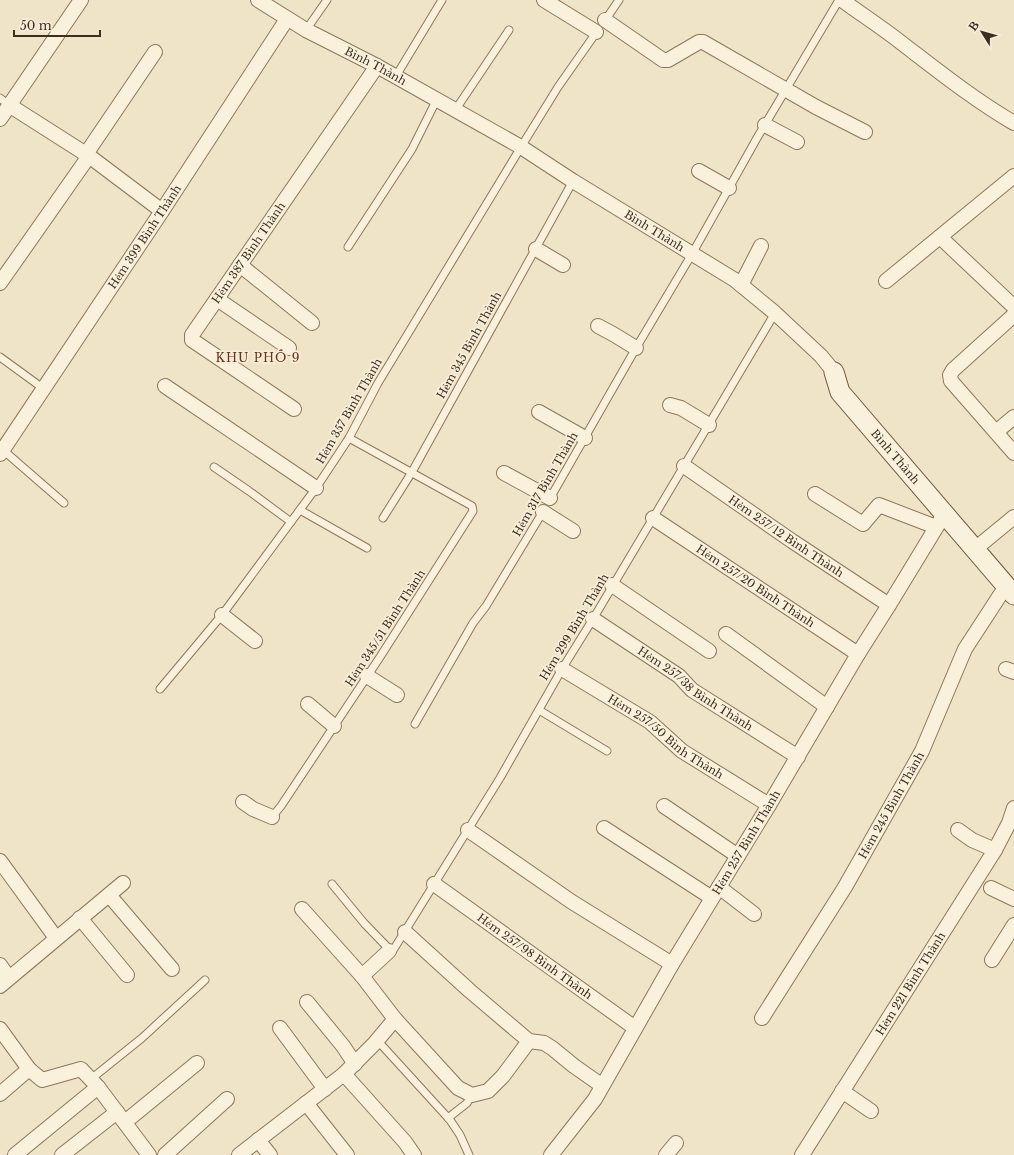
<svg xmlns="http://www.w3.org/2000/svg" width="1014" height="1155" font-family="'Libre Baskerville',serif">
	<rect width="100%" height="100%" fill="#f0e4c8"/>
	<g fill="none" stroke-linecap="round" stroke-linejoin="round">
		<g stroke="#8d765c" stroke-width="9">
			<g id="lane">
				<path d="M604,22L619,0"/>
				<path d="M306,30L327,0"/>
				<path d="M396,76L442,0"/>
				<path d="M0,98L9,105"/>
				<path d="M456,109L509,30"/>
				<path d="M348,247L412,149L437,99"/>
				<path d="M0,357L44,389"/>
				<path d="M3,450L64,503"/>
				<path d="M214,467L249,491L291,522"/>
				<path d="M549,500L636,348L692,254L757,138L839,0"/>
				<path d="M300,510L367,548"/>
				<path d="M383,518L412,472L573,181"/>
				<path d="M160,689L222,615L316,488L349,438L378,383L521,147L558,87L598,30"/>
				<path d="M539,710L607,751"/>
				<path d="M415,724L473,623L486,606L544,510"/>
				<path d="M272,817L281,806L380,657L473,511L472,506L349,438"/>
				<path d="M332,884L364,923L392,952L500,778L562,669L593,619L775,313"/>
				<path d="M377,1040L450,1120L460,1135L469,1155"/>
				<path d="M91,1079L142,1038L205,980"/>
				<path d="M448,1118L467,1103L472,1095"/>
			</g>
		</g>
		<g stroke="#8d765c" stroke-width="16">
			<g id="street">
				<path id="s1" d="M258,0L306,30L377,66L521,147L573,181L735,280L775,313L821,356L834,372"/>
				<path d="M544,0L596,32"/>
				<path d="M842,0C861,14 881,27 899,41C937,70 973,99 1014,123"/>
				<path d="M605,20L663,60H668L699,42H703L816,107L865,132"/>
				<path d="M9,105L89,156L162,211"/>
				<path d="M0,119L81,0"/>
				<path d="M765,125L797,142"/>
				<path d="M86,154L155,52"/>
				<path d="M699,171L729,188"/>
				<path d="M940,237L1014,307"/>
				<path d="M536,249L563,265"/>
				<path d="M240,265L312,323"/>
				<path d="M886,281L1014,176"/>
				<path d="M0,283L89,156"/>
				<path d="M741,285L761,246"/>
				<path d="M217,299L289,348"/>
				<path d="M1014,315L953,370L950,375L951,381L1014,453"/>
				<path d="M598,326L613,334L636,348"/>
				<path d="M165,386L316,488"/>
				<path d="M670,405L681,408L709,425"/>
				<path id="s2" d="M294,409L192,340V335L377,66"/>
				<path d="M539,412L585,438"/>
				<path d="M996,432L1014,417"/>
				<path id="s3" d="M0,454L162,211L287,19"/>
				<path id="s4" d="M684,466L792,541L889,605"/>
				<path d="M504,473L550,498"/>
				<path d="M815,494L863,524L879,505L936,527"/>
				<path d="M543,512L573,531"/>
				<path id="s5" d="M653,518L858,654"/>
				<path d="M975,549L1014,517"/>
				<path d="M612,585L709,651"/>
				<path d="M222,615L255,641"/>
				<path id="s6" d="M593,619L679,676L692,690L798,757"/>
				<path d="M726,634L827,707"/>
				<path id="s7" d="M562,669L650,722L682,751L769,805"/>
				<path d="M1006,669L1014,672"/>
				<path d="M367,676L397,695"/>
				<path d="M308,704L334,726"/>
				<path d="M243,802L253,809L272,817"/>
				<path d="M664,806L738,856"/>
				<path d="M604,828L712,898"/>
				<path d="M468,830L572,902L672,964"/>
				<path d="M958,830L972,840L995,850"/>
				<path d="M0,861L56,938"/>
				<path id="s8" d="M434,884L635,1028"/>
				<path d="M719,887L754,914"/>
				<path d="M991,888L1014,899"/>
				<path d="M109,895L172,969"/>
				<path d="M302,909L362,976"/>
				<path d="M80,918L127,975"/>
				<path d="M405,932L470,991L529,1041L544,1043L552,1048L574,1066L601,1085"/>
				<path d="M992,960L1014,925"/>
				<path d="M0,965L9,978"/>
				<path d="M0,986L123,883"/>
				<path d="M307,1002L343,1046L355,1064"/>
				<path id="s9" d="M762,1018L845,887L922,751L965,649L1006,586"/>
				<path d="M395,1019L458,1088L472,1095L488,1091L503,1076L529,1041"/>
				<path d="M280,1028L325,1089"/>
				<path d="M0,1029L29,1069L42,1080L81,1069L98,1087L149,1155"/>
				<path d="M344,1074L405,1142L414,1155"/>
				<path d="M842,1091L871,1111"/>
				<path d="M0,1094L29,1069"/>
				<path d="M306,1103L347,1155"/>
				<path d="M125,1122L197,1063"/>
				<path d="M258,1140L270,1155"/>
				<path d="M15,1155L98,1087"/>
				<path d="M62,1155L117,1112"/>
				<path d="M165,1155L227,1099"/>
				<path d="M239,1155L344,1074L374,1044L395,1019L362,976L389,951"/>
				<path id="s10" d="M551,1155L595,1099L672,964L769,805L858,654L889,605L945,513"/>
				<path d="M666,1155L676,1143"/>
				<path id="s11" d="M802,1155L995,850L1009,823L1014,808"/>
			</g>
		</g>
		<g stroke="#6f573f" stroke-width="21">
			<g id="secondary">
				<path id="s12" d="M834,372L840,392L1014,595"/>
			</g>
		</g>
		<use href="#lane" stroke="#faf1dc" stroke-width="7"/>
		<use href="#street" stroke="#faf1dc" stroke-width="14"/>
		<use href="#secondary" stroke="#faf1dc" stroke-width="19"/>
	</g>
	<g text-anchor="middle" stroke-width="3.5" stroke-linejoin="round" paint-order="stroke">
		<g font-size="11" fill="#3d2e20" stroke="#f7eed8">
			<text dy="4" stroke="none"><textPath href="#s1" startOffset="135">Bình Thành</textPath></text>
			<text dy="4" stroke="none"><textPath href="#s1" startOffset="459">Bình Thành</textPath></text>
			<text dy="4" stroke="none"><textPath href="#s3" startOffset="261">Hẻm 399 Bình Thành</textPath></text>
			<text dy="4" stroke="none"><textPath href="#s2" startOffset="228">Hẻm 387 Bình Thành</textPath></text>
			<text transform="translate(469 345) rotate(-61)" y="4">Hẻm 345 Bình Thành</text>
			<text transform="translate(349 411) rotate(-60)" y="4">Hẻm 357 Bình Thành</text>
			<text dy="4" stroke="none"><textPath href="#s12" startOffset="106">Bình Thành</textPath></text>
			<text transform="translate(545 484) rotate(-60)" y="4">Hẻm 317 Bình Thành</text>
			<text dy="4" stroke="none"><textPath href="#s4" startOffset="124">Hẻm 257/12 Bình Thành</textPath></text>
			<text dy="4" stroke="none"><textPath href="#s5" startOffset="123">Hẻm 257/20 Bình Thành</textPath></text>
			<text transform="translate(574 627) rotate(-59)" y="4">Hẻm 299 Bình Thành</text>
			<text transform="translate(385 628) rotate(-57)" y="4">Hẻm 345/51 Bình Thành</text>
			<text dy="4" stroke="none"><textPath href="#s6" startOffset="124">Hẻm 257/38 Bình Thành</textPath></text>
			<text dy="4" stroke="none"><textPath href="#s7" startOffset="124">Hẻm 257/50 Bình Thành</textPath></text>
			<text dy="4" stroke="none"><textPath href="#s9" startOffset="249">Hẻm 245 Bình Thành</textPath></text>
			<text dy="4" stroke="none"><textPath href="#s10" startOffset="369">Hẻm 257 Bình Thành</textPath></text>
			<text dy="4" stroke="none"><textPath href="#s8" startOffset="124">Hẻm 257/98 Bình Thành</textPath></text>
			<text dy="4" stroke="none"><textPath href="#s11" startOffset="203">Hẻm 221 Bình Thành</textPath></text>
		</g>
		<g font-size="12" letter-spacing="1" fill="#6b2e1e" stroke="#f7eed8">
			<text x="258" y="362">KHU PHỐ 9</text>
		</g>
	</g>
	<g transform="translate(982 32) rotate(307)" stroke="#f7eed8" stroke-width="3" paint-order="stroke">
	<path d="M0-3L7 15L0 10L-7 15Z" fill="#3d2e20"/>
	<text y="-6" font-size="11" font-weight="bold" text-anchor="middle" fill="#3d2e20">B</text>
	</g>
	<path d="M14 30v6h86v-6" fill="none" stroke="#3d2e20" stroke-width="2"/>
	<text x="20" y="30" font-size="12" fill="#3d2e20" stroke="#f7eed8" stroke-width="3" paint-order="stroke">50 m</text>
</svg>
